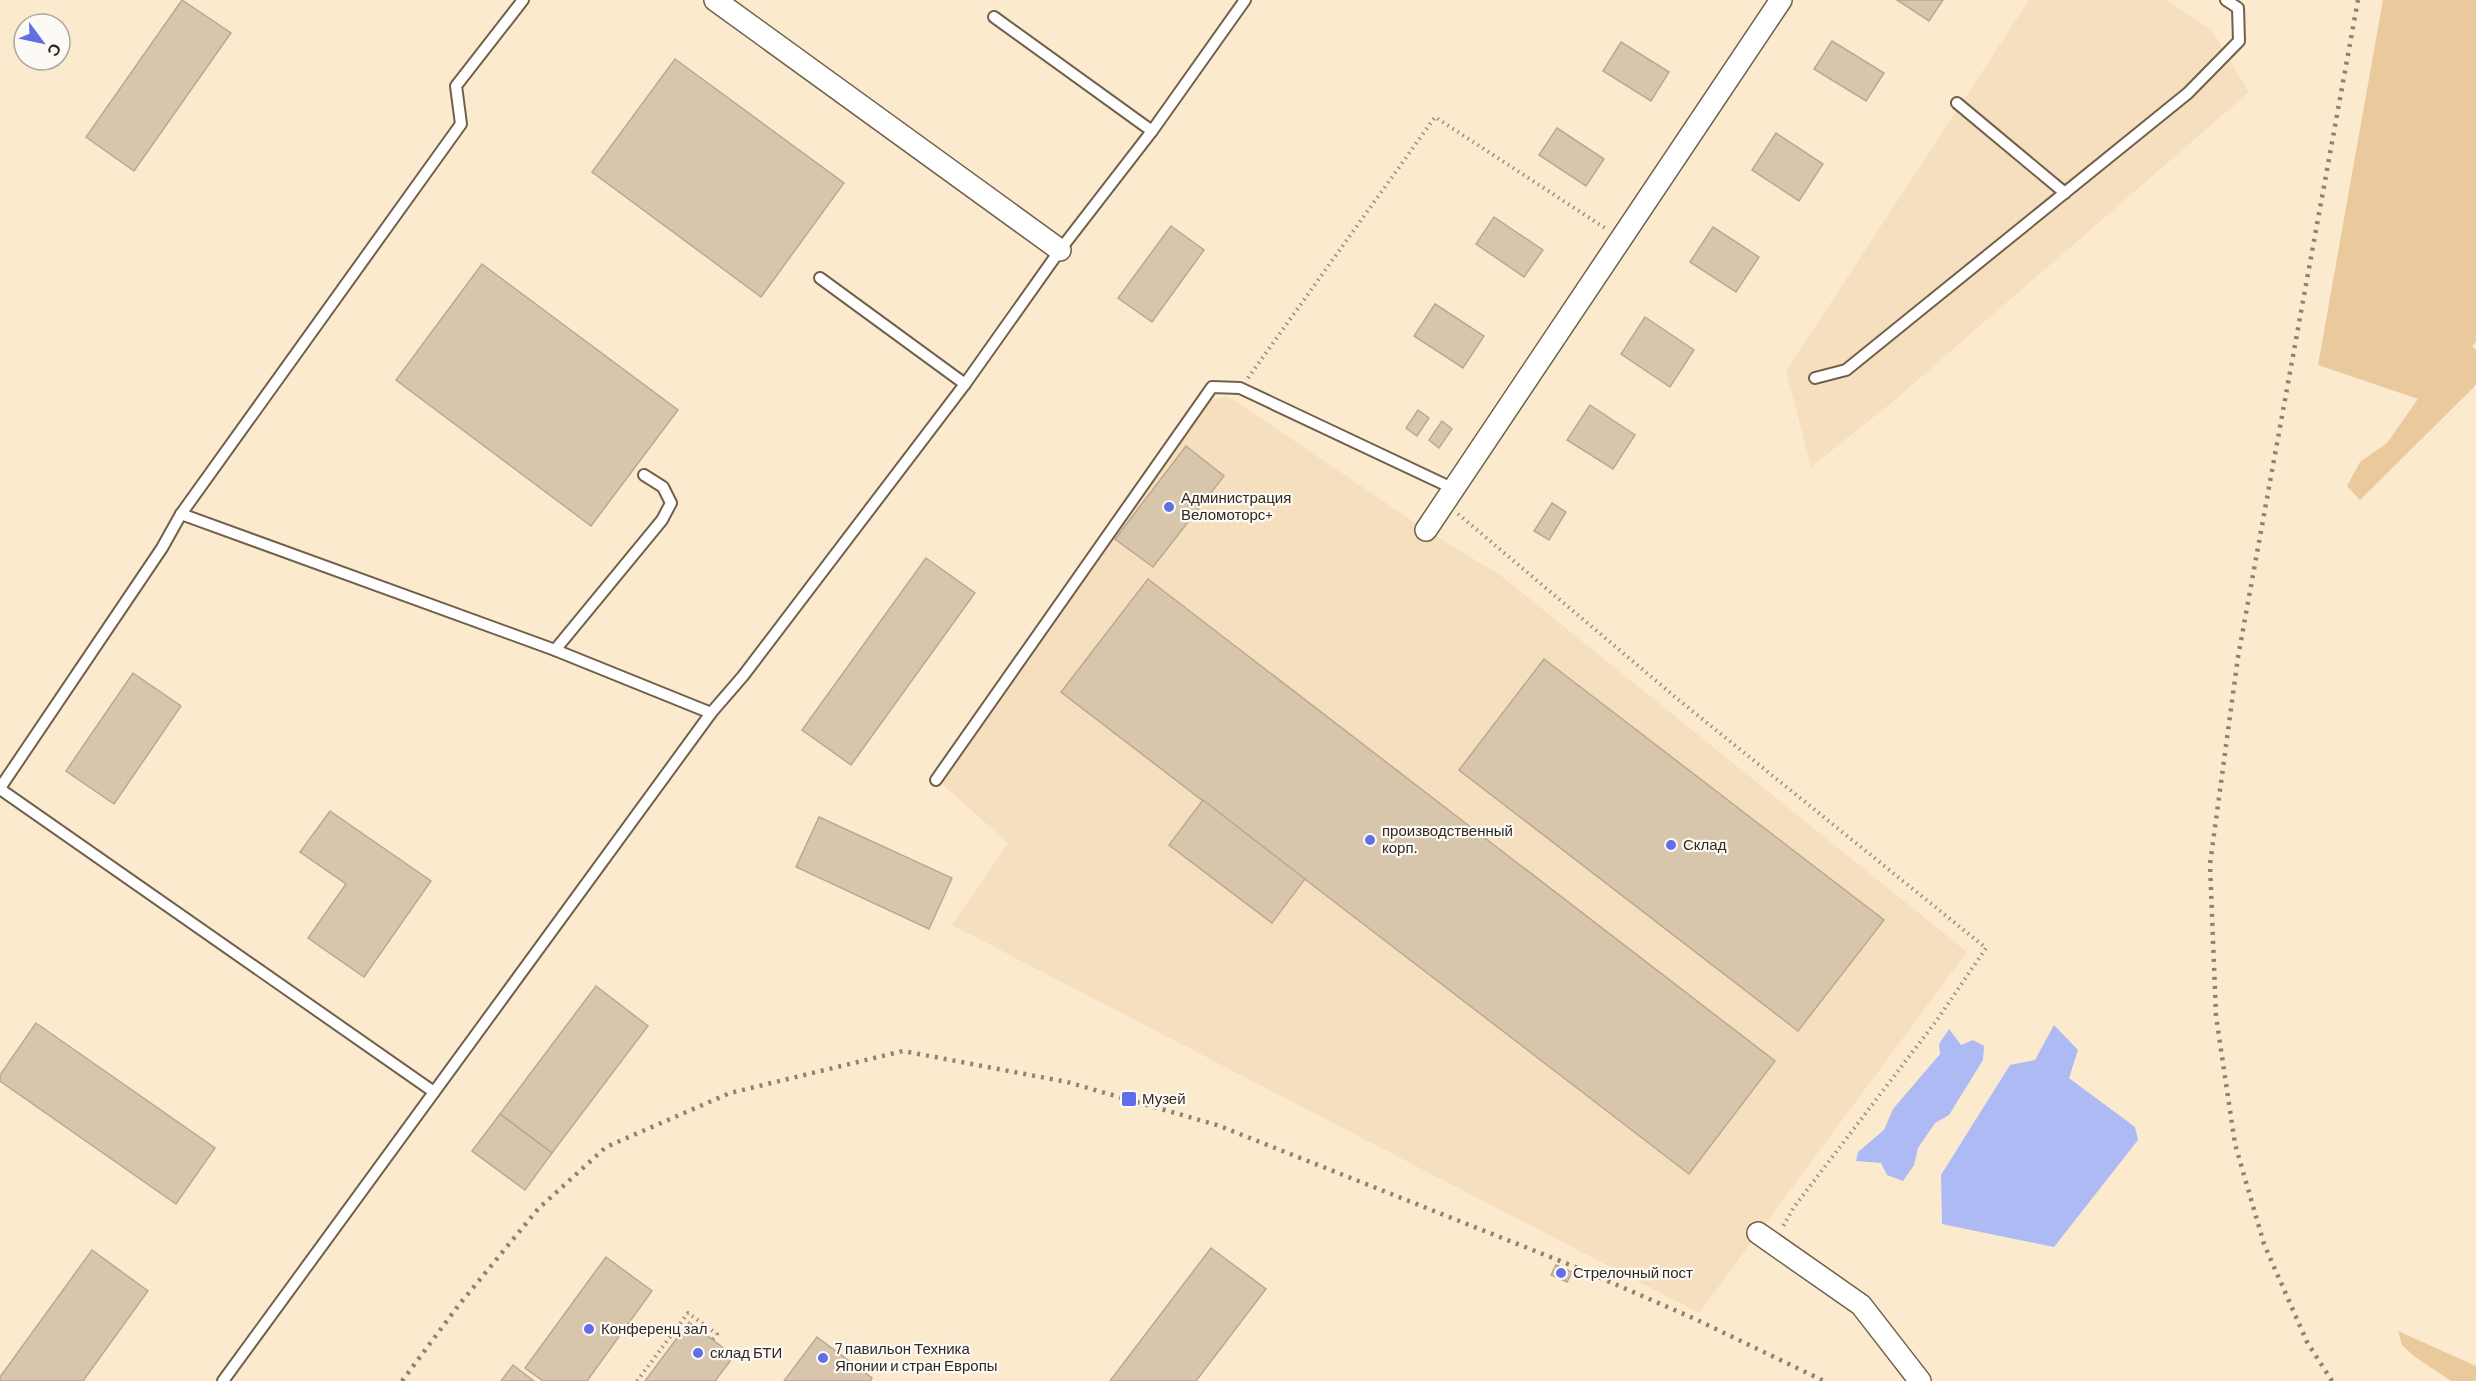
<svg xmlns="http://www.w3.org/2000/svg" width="2476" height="1381" font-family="Barlow,sans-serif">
	<rect width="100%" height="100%" fill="#fceacf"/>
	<g fill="#f6dfbe">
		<path d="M2029,0H2166L2212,30L2249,92L1890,404L1811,467L1786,371Z"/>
		<path d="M1228,396L1426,530L1500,575L1967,952L1699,1313L952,925L1008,843L942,784L1210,400Z"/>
	</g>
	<g fill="#eaca9c">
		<path d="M2383,0H2476V342L2472,346L2476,350V385L2360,500L2347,486L2360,462L2387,443L2418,399L2318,365Z"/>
		<path d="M2398,1331L2476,1366V1381H2451L2415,1357L2402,1345Z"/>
	</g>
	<g fill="#adbaf4">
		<path d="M2054,1025L2078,1050L2069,1078L2135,1127L2138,1140L2054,1247L1942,1224L1941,1175L2010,1065L2035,1060Z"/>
		<path d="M1949,1029L1961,1045L1973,1040L1984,1046L1983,1060L1949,1115L1935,1123L1918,1148L1914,1165L1903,1181L1887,1175L1881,1163L1856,1161L1858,1152L1884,1130L1893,1109L1940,1054L1939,1044Z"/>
	</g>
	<g fill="#d7c5ac" stroke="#baa990" stroke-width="1.5">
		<path d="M182,0L231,33L134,171L86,137Z"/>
		<path d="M1897,0H1943L1929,21Z"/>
		<path d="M1832,41L1884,73L1866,101L1814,69Z"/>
		<path d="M1621,42L1669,72L1651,101L1603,71Z"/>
		<path d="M675,59L844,183L761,297L592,172Z"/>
		<path d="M1557,128L1604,159L1586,186L1539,155Z"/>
		<path d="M1776,133L1823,164L1799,201L1752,170Z"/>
		<path d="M1494,217L1543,250L1524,277L1476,244Z"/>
		<path d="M1171,226L1204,250L1152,322L1118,298Z"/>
		<path d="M1713,227L1759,257L1736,292L1690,262Z"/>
		<path d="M482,264L678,410L591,526L396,380Z"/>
		<path d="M1435,304L1484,336L1463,368L1414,336Z"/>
		<path d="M1645,317L1694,350L1670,387L1621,354Z"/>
		<path d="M1590,405L1635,435L1613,469L1567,440Z"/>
		<path d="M1418,410L1429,418L1417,436L1406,428Z"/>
		<path d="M1442,421L1452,429L1439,448L1429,440Z"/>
		<path d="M1186,446L1224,476L1153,567L1115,539Z"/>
		<path d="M1552,503L1566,512L1549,540L1534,531Z"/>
		<path d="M926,558L975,593L851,765L802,730Z"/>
		<path d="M1148,579L1775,1061L1689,1174L1061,692Z"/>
		<path d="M1544,659L1884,920L1798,1031L1459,770Z"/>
		<path d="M133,673L181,706L114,804L66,771Z"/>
		<path d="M1203,800L1305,879L1272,923L1169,845Z"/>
		<path d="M330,811L431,881L364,977L308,938L346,884L300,852Z"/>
		<path d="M819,817L952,878L929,929L796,867Z"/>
		<path d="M596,986L648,1026L552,1153L500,1114Z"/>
		<path d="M36,1023L215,1148L176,1204L0,1081V1075Z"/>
		<path d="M500,1114L552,1153L525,1190L472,1151Z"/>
		<path d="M1211,1248L1266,1289L1196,1381H1110Z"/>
		<path d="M92,1250L148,1291L83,1381H0V1377Z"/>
		<path d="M606,1257L652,1291L587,1381H543L525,1368Z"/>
		<path d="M1556,1265L1572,1272L1567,1282L1551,1275Z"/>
		<path d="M689,1322L734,1356L715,1381H645Z"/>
		<path d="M817,1337L872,1378L870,1381H784Z"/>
		<path d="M513,1365L534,1381H501Z"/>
	</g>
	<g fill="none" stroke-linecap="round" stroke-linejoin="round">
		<g stroke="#71614a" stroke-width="14">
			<g id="lane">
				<path d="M994,17L1152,131"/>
				<path d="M1957,103L2065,193"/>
				<path d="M820,278L965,384"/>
				<path d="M1815,378L1846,370L2188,93L2239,41L2238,8L2226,0"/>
				<path d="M181,514L555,650L711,713"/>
				<path d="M555,650L662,520L671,503L663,487L644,475"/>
				<path d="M936,780L1212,387L1240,388L1452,488"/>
				<path d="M0,788L162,548L181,514L461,124L456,86L523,0"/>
				<path d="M0,789L434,1092"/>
				<path d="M223,1381L711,713L743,676L965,384L1060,250L1152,131L1245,0"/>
			</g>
		</g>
		<g stroke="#71614a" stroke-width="24">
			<g id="street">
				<path d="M715,0L1060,250"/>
				<path d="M1426,530L1781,0"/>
				<path d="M1758,1233L1861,1305L1920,1381"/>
			</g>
		</g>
		<g stroke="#9b8f7c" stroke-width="4" stroke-dasharray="1.5 4.5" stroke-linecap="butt">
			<path d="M1248,378L1435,117L1605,228"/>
			<path d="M1458,514L1680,701L1986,948L1937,1020L1794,1207L1782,1228"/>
			<path d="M637,1381L688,1313L717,1334L712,1340"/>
		</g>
		<use href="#lane" stroke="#fff" stroke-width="10"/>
		<use href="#street" stroke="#fff" stroke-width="21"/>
		<g stroke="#8e8270" stroke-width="4.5" stroke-dasharray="3 6" stroke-linecap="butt">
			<path d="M402,1381L458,1306L538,1209L606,1147L730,1093L903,1051L1067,1082L1217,1125L1573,1266L1693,1318L1824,1381"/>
			<path d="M2332,1381L2307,1342L2264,1244L2235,1144L2216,1016L2210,864L2238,657L2358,0"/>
		</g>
	</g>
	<g fill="#616fe7" stroke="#fdf9f4" stroke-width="2">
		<circle cx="1169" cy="507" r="6"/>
		<circle cx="1370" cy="840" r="6"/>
		<circle cx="1671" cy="845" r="6"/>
		<rect x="1121" y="1091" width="16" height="16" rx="3"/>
		<circle cx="1561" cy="1273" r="6"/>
		<circle cx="589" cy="1329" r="6"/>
		<circle cx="698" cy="1353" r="6"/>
		<circle cx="823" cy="1358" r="6"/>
	</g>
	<g text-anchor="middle" stroke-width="4.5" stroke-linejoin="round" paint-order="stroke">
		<g font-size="15" fill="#30291f" stroke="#fdf9f4" text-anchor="start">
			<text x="1181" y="503">Администрация<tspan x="1181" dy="17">Веломоторс+</tspan></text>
			<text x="1382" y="836">производственный<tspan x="1382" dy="17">корп.</tspan></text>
			<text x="1683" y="850">Склад</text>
			<text x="1142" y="1104">Музей</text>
			<text x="1573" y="1278">Стрелочный пост</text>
			<text x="601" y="1334">Конференц зал</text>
			<text x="835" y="1354">7 павильон Техника<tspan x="835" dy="17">Японии и стран Европы</tspan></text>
			<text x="710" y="1358">склад БТИ</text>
		</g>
	</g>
	<g transform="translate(42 42) rotate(123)"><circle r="28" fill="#fdf9f4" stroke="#aba69f" stroke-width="1.5"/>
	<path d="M0-4.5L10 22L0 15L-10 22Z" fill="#616fe7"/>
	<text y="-9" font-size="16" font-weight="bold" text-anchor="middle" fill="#30291f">С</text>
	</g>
</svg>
